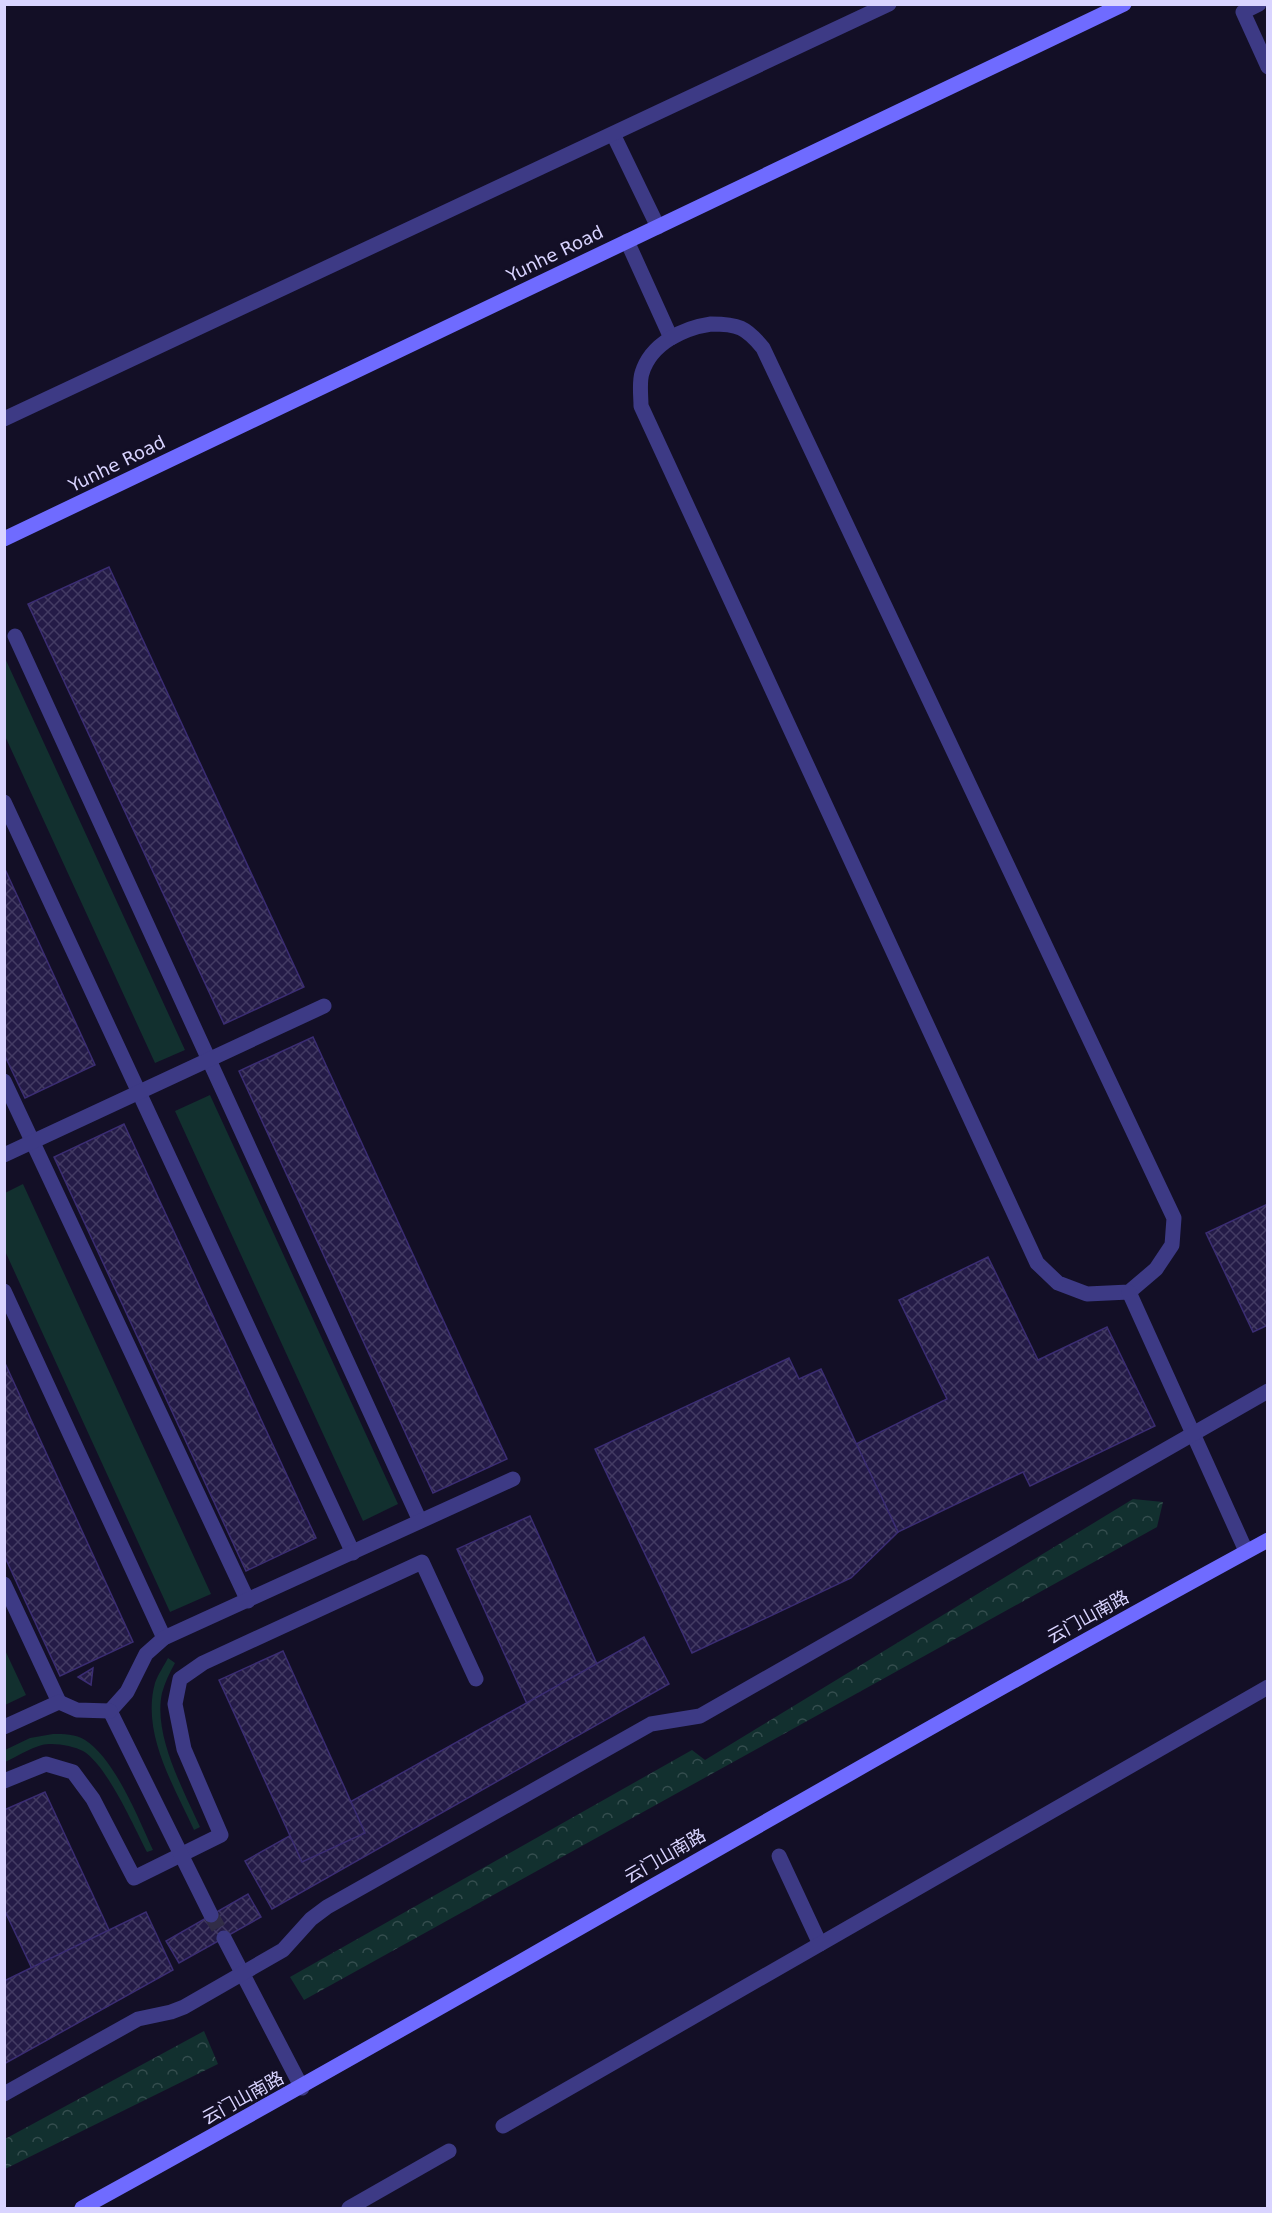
<svg xmlns="http://www.w3.org/2000/svg" width="1272" height="2213" font-family="'DejaVu Sans','Noto Sans SC',sans-serif">
	<defs>
		<pattern id="forest-crowns" width="20" height="18" patternUnits="userSpaceOnUse" patternTransform="scale(1.5)"><rect width="20" height="18" fill="#12302f"/><path d="M2 6a3 3 0 1 1 6 0M12 15a3 3 0 1 1 6 0" fill="none" stroke="#344d4e"/></pattern>
		<pattern id="building-cross-hatch" width="8" height="8" patternUnits="userSpaceOnUse" patternTransform="scale(1.5)"><rect width="8" height="8" fill="#241b47"/><path d="M0 0l8 8M0 8l8-8" fill="none" stroke="#433b63"/></pattern>
	</defs>
	<rect width="100%" height="100%" fill="#130f26"/>
	<g fill="#12302f">
		<path d="M4,656L185,1050L155,1063L5,736Z"/>
		<path d="M210,1095L398,1504L363,1521L175,1111Z"/>
		<path d="M23,1184L211,1594L170,1612L5,1251V1193Z"/>
		<path d="M4,1648L26,1695L5,1705H4Z"/>
		<path d="M168,1658L175,1663C170,1672 165,1682 162,1693C153,1735 183,1789 200,1827L194,1830C174,1786 141,1733 155,1683C158,1674 164,1666 168,1658Z"/>
		<path d="M53,1734C63,1734 76,1734 85,1740C115,1759 138,1818 153,1850L147,1852C134,1827 107,1765 83,1751C74,1746 53,1742 42,1745C30,1748 16,1757 5,1762V1750L30,1738Z"/>
	</g>
	<g fill="url(#forest-crowns)">
		<path d="M1133,1499L1163,1502L1157,1527L304,2000L290,1977L692,1750L705,1760Z"/>
		<path d="M204,2031L218,2064L5,2169V2139Z"/>
	</g>
	<g fill="url(#building-cross-hatch)" stroke="#3b2d73" stroke-width="1.5">
		<path d="M109,567L304,987L224,1024L28,604Z"/>
		<path d="M4,867L95,1065L25,1098L4,1054Z"/>
		<path d="M313,1037L507,1459L433,1493L239,1071Z"/>
		<path d="M124,1124L316,1538L246,1571L54,1157Z"/>
		<path d="M1268,1204V1325L1253,1332L1206,1233Z"/>
		<path d="M988,1257L1038,1360L1107,1327L1155,1426L1030,1486L1023,1472L898,1532L856,1444L947,1399L899,1300Z"/>
		<path d="M789,1358L799,1379L821,1369L898,1532L851,1578L692,1653L595,1449Z"/>
		<path d="M4,1361L133,1642L60,1676L4,1555Z"/>
		<path d="M530,1516L615,1704L542,1737L457,1549Z"/>
		<path d="M644,1637L669,1684L272,1909L245,1861Z"/>
		<path d="M283,1651L365,1833L302,1862L219,1680Z"/>
		<path d="M93,1668L91,1685L78,1677Z"/>
		<path d="M45,1792L128,1971L50,2007L4,1909V1810Z"/>
		<path d="M248,1894L261,1917L179,1963L166,1941Z"/>
		<path d="M146,1912L173,1970L4,2064V1981Z"/>
	</g>
	<g fill="none" stroke-linecap="round" stroke-linejoin="round">
		<path stroke="#312d47" stroke-width="15" stroke-dasharray="15 8" stroke-linecap="butt" d="M211,1915L224,1938"/>
		<g stroke="#3d3a85" stroke-width="15">
			<path d="M15,636L420,1521"/>
			<path d="M4,802L353,1553"/>
			<path d="M4,1081L248,1601"/>
			<path d="M4,1155L324,1006"/>
			<path d="M4,1781L46,1764L73,1772L93,1799L134,1878L221,1835L184,1749L175,1704L180,1679L203,1663L422,1562L476,1679"/>
			<path d="M779,1856L820,1944"/>
			<path d="M503,2126L1268,1687"/>
			<path d="M349,2208L449,2151"/>
		</g>
		<g stroke="#3d3a85" stroke-width="15">
			<path d="M1259,4L1243,12L1268,67"/>
			<path d="M613,134L658,227"/>
			<path d="M627,241L671,338"/>
			<path d="M711,324C738,324 746,327 763,348L1174,1218L1172,1245L1156,1269L1129,1292L1087,1294L1058,1283L1037,1263L641,406C641,396 639,382 642,373C651,343 684,328 711,324Z"/>
			<path d="M4,419L889,4"/>
			<path d="M4,1291L164,1638"/>
			<path d="M1129,1292L1246,1551"/>
			<path d="M4,1584L59,1702"/>
			<path d="M110,1711L127,1692L146,1654L164,1638L513,1479"/>
			<path d="M110,1711L211,1915"/>
			<path d="M4,1727L59,1702L77,1710L110,1711"/>
			<path d="M224,1938L302,2088"/>
			<path d="M4,2094L138,2019L171,2012L184,2007L283,1950L311,1919L327,1907L651,1724L700,1716L1268,1391"/>
		</g>
		<g stroke="#6f6bff" stroke-width="15">
			<path d="M4,539L1124,4"/>
			<path d="M82,2208C480,1990 869,1757 1268,1540"/>
		</g>
	</g>
	<g text-anchor="middle" stroke-width="5" stroke-linejoin="round" paint-order="stroke">
		<g font-size="18" fill="#d9d4ff" stroke="#130f26">
			<text transform="translate(555 254) rotate(-26)" y="6">Yunhe Road</text>
			<text transform="translate(117 464) rotate(-26)" y="6">Yunhe Road</text>
			<text transform="translate(1088 1617) rotate(-29)" y="6">云门山南路</text>
			<text transform="translate(665 1856) rotate(-30)" y="6">云门山南路</text>
			<text transform="translate(243 2098) rotate(-29)" y="6">云门山南路</text>
		</g>
	</g>
	<rect width="1272" height="2213" fill="none" stroke="#d9d4ff" stroke-width="12"/>
</svg>
